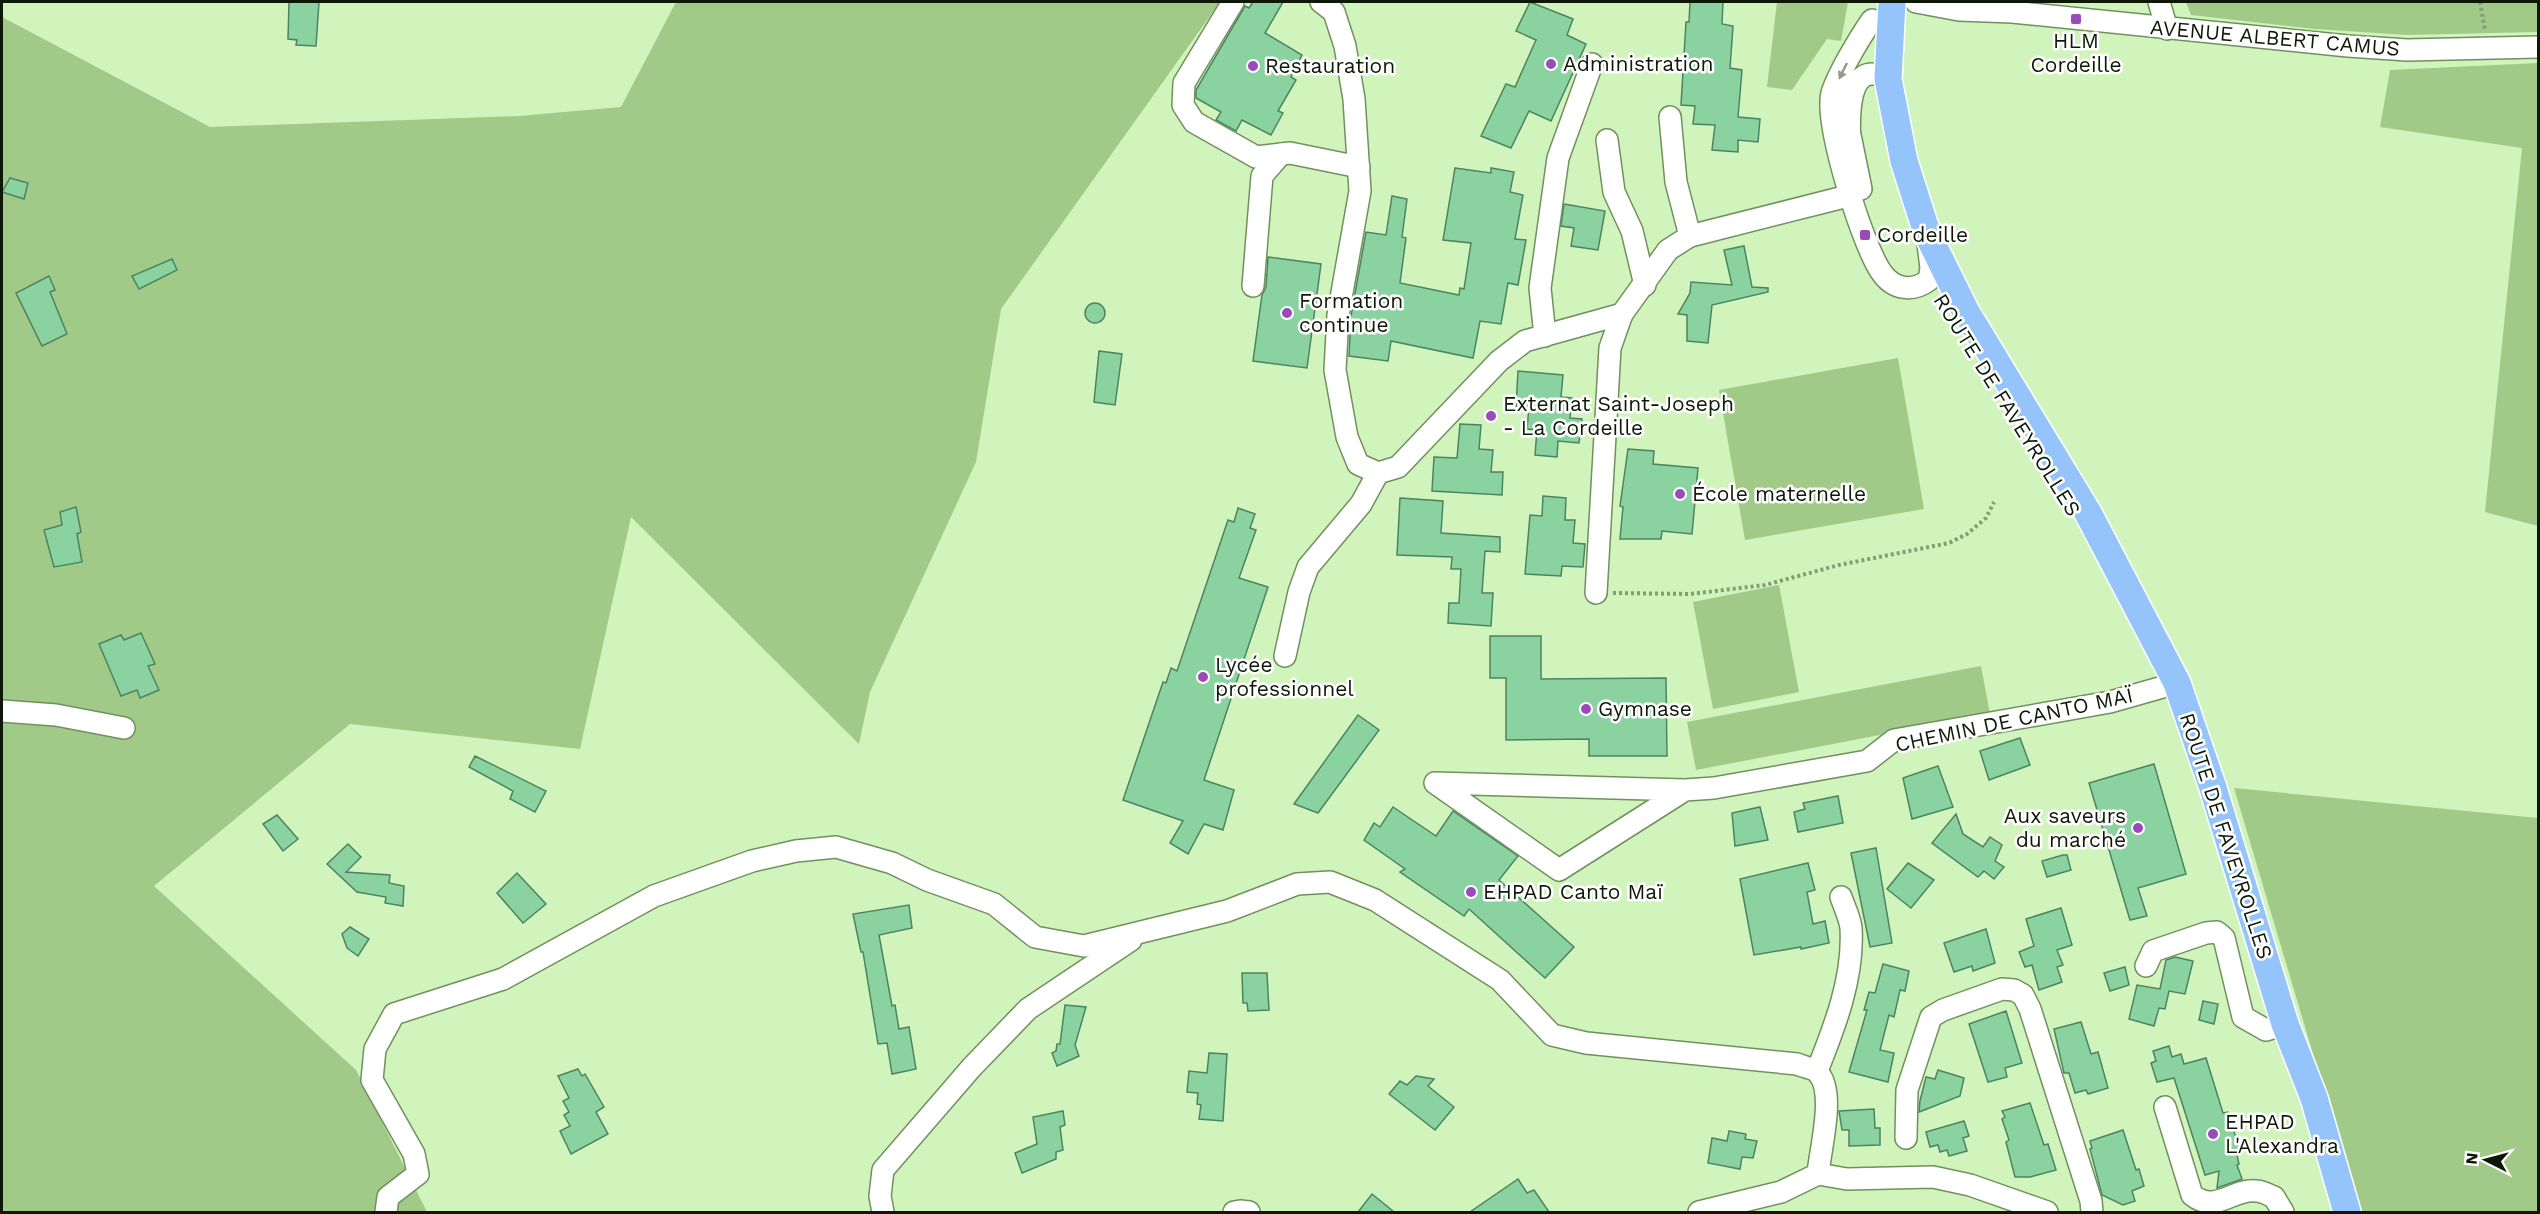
<svg xmlns="http://www.w3.org/2000/svg" width="2540" height="1214" font-family="'Work Sans',sans-serif">
	<rect width="100%" height="100%" fill="#d1f4bd"/>
	<g fill="#a1c988">
		<path d="M676,2H1220L1001,309L976,462L870,692L859,744L631,517L580,749L350,724L154,886L356,1070L427,1212H2V17L210,127L519,116L621,107Z"/>
		<path d="M1777,2H1848L1841,41L1827,39L1792,90L1767,87Z"/>
		<path d="M2186,2H2538V32L2407,35L2315,29L2191,15Z"/>
		<path d="M2538,63V526L2485,512L2522,148L2380,127L2390,70Z"/>
		<path d="M1898,358L1924,509L1745,540L1719,390Z"/>
		<path d="M1779,585L1799,692L1713,709L1693,602Z"/>
		<path d="M1981,666L1990,714L1696,770L1687,722Z"/>
		<path d="M2234,788L2538,818V1212H2360Z"/>
	</g>
	<g fill="#8ad3a1" stroke="#4d8460" stroke-width="1.5">
		<path d="M289,2H319L316,46L296,45L297,40L288,39Z"/>
		<path d="M1253,2H1283L1265,33L1302,55L1291,77L1296,80L1278,111L1283,113L1271,135L1242,120L1236,131L1216,120L1221,112L1196,98V90L1245,6L1249,8Z"/>
		<path d="M1530,2L1573,19L1567,35L1586,44L1551,121L1529,111L1511,148L1481,136L1506,84L1515,87L1536,40L1516,31Z"/>
		<path d="M1690,2H1723L1722,24L1733,26L1730,68L1742,70L1738,117L1760,119L1758,142L1738,140V152L1712,150L1715,125L1693,124L1695,106L1681,105L1686,22H1689Z"/>
		<path d="M1455,168L1491,173V168L1514,172L1510,192L1523,195L1515,239L1526,240L1518,285L1508,283L1501,324L1480,321L1473,358L1391,341L1388,361L1349,356L1351,316L1366,232L1386,235L1392,196L1407,199L1402,237L1406,238L1400,283L1459,295L1460,288L1464,289L1471,243L1443,240Z"/>
		<path d="M10,178L28,183L24,199L2,192Z"/>
		<path d="M1564,204L1605,211L1598,250L1571,246L1574,228L1561,226Z"/>
		<path d="M1744,246L1752,287L1768,288V292L1712,305L1708,343L1687,341V315L1678,314L1690,293L1691,282L1732,285L1724,250Z"/>
		<path d="M1268,257L1321,264L1307,368L1253,361L1262,295L1266,287Z"/>
		<path d="M172,259L177,270L139,289L132,276Z"/>
		<path d="M49,276L55,290L50,292L67,334L42,346L16,293Z"/>
		<circle cx="1095" cy="313" r="10"/>
		<path d="M1099,351L1122,354L1115,405L1094,402Z"/>
		<path d="M1518,371L1563,375L1561,397L1572,398L1570,418L1582,419L1579,443L1558,441L1557,457L1535,455L1537,430L1527,429L1529,407H1516Z"/>
		<path d="M1460,424L1481,425L1479,449L1493,450L1491,472H1503L1502,495L1432,491L1434,457L1457,458Z"/>
		<path d="M1628,449L1654,451L1653,464L1698,468L1692,534L1662,531L1661,539H1620L1623,507L1620,506Z"/>
		<path d="M1543,496L1566,498L1565,520H1575L1573,543L1585,544L1583,567L1562,566L1561,576L1525,574L1530,515L1542,516Z"/>
		<path d="M1400,498L1443,501L1441,533L1500,537V552L1485,551L1482,593H1493L1491,626L1448,623L1449,603H1459L1461,569H1451L1452,557L1397,555Z"/>
		<path d="M76,507L81,532L77,534L82,562L54,567L44,530L62,525L60,512Z"/>
		<path d="M1238,508L1255,514L1250,528L1256,530L1239,578L1268,587L1204,780L1234,790L1223,830L1204,824L1188,854L1170,843L1183,821L1123,800L1163,682L1166,683L1171,668L1177,671L1228,520L1234,522Z"/>
		<path d="M141,633L155,664L148,666L159,690L140,698L137,690L121,696L99,644L121,635L124,640Z"/>
		<path d="M1490,636H1541V679L1666,678L1667,756H1589V739L1506,740V678H1490Z"/>
		<path d="M1358,715L1379,730L1318,813L1294,804Z"/>
		<path d="M2020,738L2030,765L1989,780L1980,751Z"/>
		<path d="M475,756L546,791L535,812L510,799L513,791L469,767Z"/>
		<path d="M2154,764L2186,874L2138,888L2147,916L2130,920L2089,783Z"/>
		<path d="M1938,766L1953,807L1912,819L1903,778Z"/>
		<path d="M1838,796L1843,823L1798,832L1794,812L1805,809L1803,803Z"/>
		<path d="M1393,807L1436,836L1453,811L1518,856L1499,880L1574,947L1545,978L1469,909L1464,916L1400,872L1405,869L1364,840L1374,823L1380,827Z"/>
		<path d="M1760,807L1768,840L1735,846L1732,813Z"/>
		<path d="M1956,814L1963,834L1983,847L1990,837L2002,845L1995,861L2004,867L1994,879L1984,871L1978,877L1932,843Z"/>
		<path d="M277,815L298,839L283,851L263,824Z"/>
		<path d="M348,844L361,857L346,872L390,875L389,883L404,886L403,906L385,903L386,897L357,892L327,864Z"/>
		<path d="M1876,848L1892,943L1870,947L1851,853Z"/>
		<path d="M2063,855H2067L2071,870L2047,877L2042,861Z"/>
		<path d="M1808,863L1815,890L1807,892L1813,924L1825,921L1829,943L1801,949V947L1754,955L1740,879Z"/>
		<path d="M1908,863L1934,880L1911,908L1887,889Z"/>
		<path d="M517,873L546,904L523,923L497,893Z"/>
		<path d="M909,905L912,928L879,935L892,1006L895,1005L899,1029L909,1027L916,1069L892,1074L887,1043L878,1044L863,952H861L853,914Z"/>
		<path d="M2061,908L2072,945L2057,950L2063,965L2057,967L2062,982L2039,990L2032,965L2025,967L2019,952L2034,946L2026,919Z"/>
		<path d="M350,927L369,939L358,956L347,948L342,934Z"/>
		<path d="M1986,929L1995,963L1973,971L1972,966L1954,972L1944,943Z"/>
		<path d="M2175,957L2193,961L2185,994L2169,991L2165,1009L2159,1008L2154,1026L2129,1019L2137,985L2160,989L2166,960Z"/>
		<path d="M1883,964L1909,971L1905,991L1900,990L1894,1017L1889,1015L1880,1050L1894,1053L1888,1082L1849,1072L1867,1010H1864L1869,992L1875,993Z"/>
		<path d="M2125,967L2129,985L2110,991L2104,973Z"/>
		<path d="M1242,973H1267L1269,1010L1248,1011L1247,1003H1243Z"/>
		<path d="M2203,1001L2218,1004L2214,1024L2199,1020Z"/>
		<path d="M1065,1005L1086,1007L1075,1045L1079,1056L1057,1066L1052,1053L1056,1051L1057,1044H1060Z"/>
		<path d="M2006,1011L2022,1063L2005,1068L2007,1077L1988,1082L1969,1024Z"/>
		<path d="M2081,1022L2091,1054L2098,1052L2108,1088L2088,1094L2086,1090L2075,1093L2069,1073H2064L2054,1029Z"/>
		<path d="M2169,1046L2172,1057L2181,1054L2184,1064L2206,1058L2223,1113L2228,1112L2241,1154L2237,1155L2239,1164L2237,1165L2242,1179L2217,1188L2219,1171L2205,1175L2174,1078L2157,1082L2151,1063L2156,1061L2153,1051Z"/>
		<path d="M1209,1053L1227,1054L1223,1121L1199,1119L1201,1105L1197,1104L1198,1093L1187,1092L1189,1071L1207,1073Z"/>
		<path d="M578,1069L582,1076L585,1074L604,1107L596,1112L608,1134L571,1154L560,1131L570,1126L564,1115L569,1112L563,1101L569,1098L558,1076Z"/>
		<path d="M1938,1070L1964,1078L1960,1096L1919,1112L1920,1101L1926,1077L1935,1079Z"/>
		<path d="M1416,1076L1434,1079L1428,1086L1454,1107L1435,1130L1389,1094L1400,1081L1407,1085Z"/>
		<path d="M2030,1103L2044,1145L2048,1144L2056,1170L2030,1177H2015L2006,1142L2009,1140L2002,1119L2005,1117L2002,1111Z"/>
		<path d="M1874,1109L1875,1128H1880V1145L1849,1146V1130H1842L1839,1111Z"/>
		<path d="M1063,1111L1065,1125L1060,1127L1063,1150L1056,1152V1159L1022,1173L1015,1153L1037,1144L1033,1117Z"/>
		<path d="M1964,1121L1969,1136L1963,1138L1967,1151L1949,1156L1947,1150L1940,1152L1938,1145L1930,1147L1926,1132Z"/>
		<path d="M2123,1130L2136,1170L2139,1169L2144,1186L2132,1191L2135,1201L2123,1205L2102,1195L2090,1149L2092,1148L2090,1141Z"/>
		<path d="M1729,1131L1746,1134L1745,1139L1757,1141L1753,1158L1742,1157L1740,1169L1708,1163L1712,1138L1727,1141Z"/>
		<path d="M1518,1179L1527,1193L1534,1190L1549,1212H1470Z"/>
		<path d="M1372,1194L1394,1212H1358Z"/>
	</g>
	<g fill="none" stroke-linecap="round" stroke-linejoin="round">
		<g stroke="#71905e" stroke-width="24">
			<g id="minor">
				<path d="M1233,2L1184,83L1183,105L1194,122L1256,157L1290,153L1359,167"/>
				<path d="M1321,2L1334,12L1345,46L1354,99L1360,191L1338,315L1335,370L1347,437L1358,464L1378,473L1398,467L1499,361L1525,341L1622,314L1668,250L1690,236L1852,195"/>
				<path d="M1916,2L1959,10L2012,12L2348,46L2407,50L2538,47"/>
				<path d="M2159,2L2167,29"/>
				<path d="M1872,20C1860,37 1838,74 1832,93C1824,122 1863,248 1882,273C1894,290 1913,292 1929,280L1931,268L1928,244"/>
				<path d="M1670,117L1676,182L1690,236"/>
				<path d="M1850,135L1861,189"/>
				<path d="M1607,140L1614,192L1632,231L1645,285"/>
				<path d="M1850,148C1849,125 1844,55 1888,79"/>
				<path d="M1253,286L1262,176L1281,154"/>
				<path d="M1545,336L1540,288L1558,158L1592,64"/>
				<path d="M1596,593L1610,348L1622,314"/>
				<path d="M1285,656L1299,592L1308,567L1361,504L1378,473"/>
				<path d="M2,711L56,715L124,728"/>
				<path d="M1685,790L1559,870L1435,783L1685,790L1714,788L1867,761L1894,740L2110,702L2177,683"/>
				<path d="M2146,966L2153,951L2206,933L2217,932L2224,938L2243,1017L2266,1030L2285,1024"/>
				<path d="M1817,1071C1835,1026 1854,977 1851,928C1850,918 1844,906 1841,897"/>
				<path d="M2165,1107L2192,1195C2216,1214 2233,1188 2256,1191C2262,1191 2269,1195 2274,1197L2283,1212"/>
				<path d="M1906,1138L1907,1090L1931,1017L1943,1010L2002,989L2014,990L2023,995L2030,1009L2091,1201L2092,1212"/>
				<path d="M386,1212L388,1197L418,1174L414,1154L372,1080L375,1049L394,1014L503,979L654,896L752,861L796,851L836,847L892,863L927,880L994,904L1035,937L1084,946L1227,911L1297,884L1330,882L1375,900L1500,980L1552,1035L1586,1043L1797,1064C1803,1067 1814,1068 1818,1073C1836,1092 1820,1149 1818,1174"/>
				<path d="M883,1212L880,1196L883,1170L972,1067L1028,1009L1131,940"/>
				<path d="M1234,1212L1240,1211L1249,1212"/>
				<path d="M1699,1212L1781,1192L1818,1174L1847,1179L1933,1177L1970,1185L2047,1212"/>
			</g>
		</g>
		<g stroke="#fff" stroke-width="30">
			<path id="major" d="M1892,2L1888,79L1904,161L1927,233L1966,312L2088,513L2177,683L2213,788L2285,1024L2314,1098L2347,1212"/>
		</g>
		<g stroke="#839d74" stroke-width="4" stroke-dasharray="3 3" stroke-linecap="butt">
			<path d="M2480,2L2485,30"/>
			<path d="M1613,593L1690,594L1765,585L1839,565L1949,543L1967,534L1986,518L1994,502"/>
		</g>
		<use href="#minor" stroke="#fff" stroke-width="21"/>
		<use href="#major" stroke="#95c4fa" stroke-width="27"/>
	</g>
	<defs><path id="oneway-solid" d="M-6-.8H1V-3.2L6.5 0L1 3.2V.8H-6Z" transform="scale(1.5)"/></defs>
	<use fill="#92988f" href="#oneway-solid" transform="translate(1843 71) rotate(116)"/>
	<g fill="#994bbc" stroke="#fff" stroke-width="2">
		<rect x="2070" y="13" width="12" height="12" rx="3"/>
		<circle cx="1551" cy="64" r="6"/>
		<circle cx="1253" cy="66" r="6"/>
		<rect x="1859" y="229" width="12" height="12" rx="3"/>
		<circle cx="1287" cy="313" r="6"/>
		<circle cx="1491" cy="416" r="6"/>
		<circle cx="1680" cy="494" r="6"/>
		<circle cx="1203" cy="677" r="6"/>
		<circle cx="1586" cy="709" r="6"/>
		<circle cx="2138" cy="828" r="6"/>
		<circle cx="1471" cy="892" r="6"/>
		<circle cx="2213" cy="1134" r="6"/>
	</g>
	<g text-anchor="middle" stroke-width="5" stroke-linejoin="round" paint-order="stroke">
		<g font-size="21" fill="#0d1906" stroke="#fff">
			<text transform="translate(2275 38) rotate(5)" y="7">AVENUE ALBERT CAMUS</text>
			<text transform="translate(2007 405) rotate(58)" y="7">ROUTE DE FAVEYROLLES</text>
			<text transform="translate(2014 720) rotate(-12)" y="7">CHEMIN DE CANTO MAÏ</text>
			<text transform="translate(2226 836) rotate(72)" y="7">ROUTE DE FAVEYROLLES</text>
		</g>
		<g font-size="21" fill="#0d1906" stroke="#fff" text-anchor="start">
			<text x="2076" y="48" text-anchor="middle">HLM<tspan x="2076" dy="24">Cordeille</tspan></text>
			<text x="1563" y="71">Administration</text>
			<text x="1265" y="73">Restauration</text>
			<text x="1877" y="242">Cordeille</text>
			<text x="1299" y="308">Formation<tspan x="1299" dy="24">continue</tspan></text>
			<text x="1503" y="411">Externat Saint-Joseph<tspan x="1503" dy="24">- La Cordeille</tspan></text>
			<text x="1692" y="501">École maternelle</text>
			<text x="1215" y="672">Lycée<tspan x="1215" dy="24">professionnel</tspan></text>
			<text x="1598" y="716">Gymnase</text>
			<text x="2126" y="823" text-anchor="end">Aux saveurs<tspan x="2126" dy="24">du marché</tspan></text>
			<text x="1483" y="899">EHPAD Canto Maï</text>
			<text x="2225" y="1129">EHPAD<tspan x="2225" dy="24">L'Alexandra</tspan></text>
		</g>
	</g>
	<rect width="2540" height="1214" fill="none" stroke="#0d1906" stroke-width="6"/>
	<g transform="translate(2486 1160) rotate(276)" stroke="#ffffff" stroke-width="4.5" paint-order="stroke">
	<path d="M0-4.5L10 22L0 15L-10 22Z" fill="#0d1906"/>
	<text y="-9" font-size="16" font-weight="bold" text-anchor="middle" fill="#0d1906">N</text>
	</g>
</svg>
